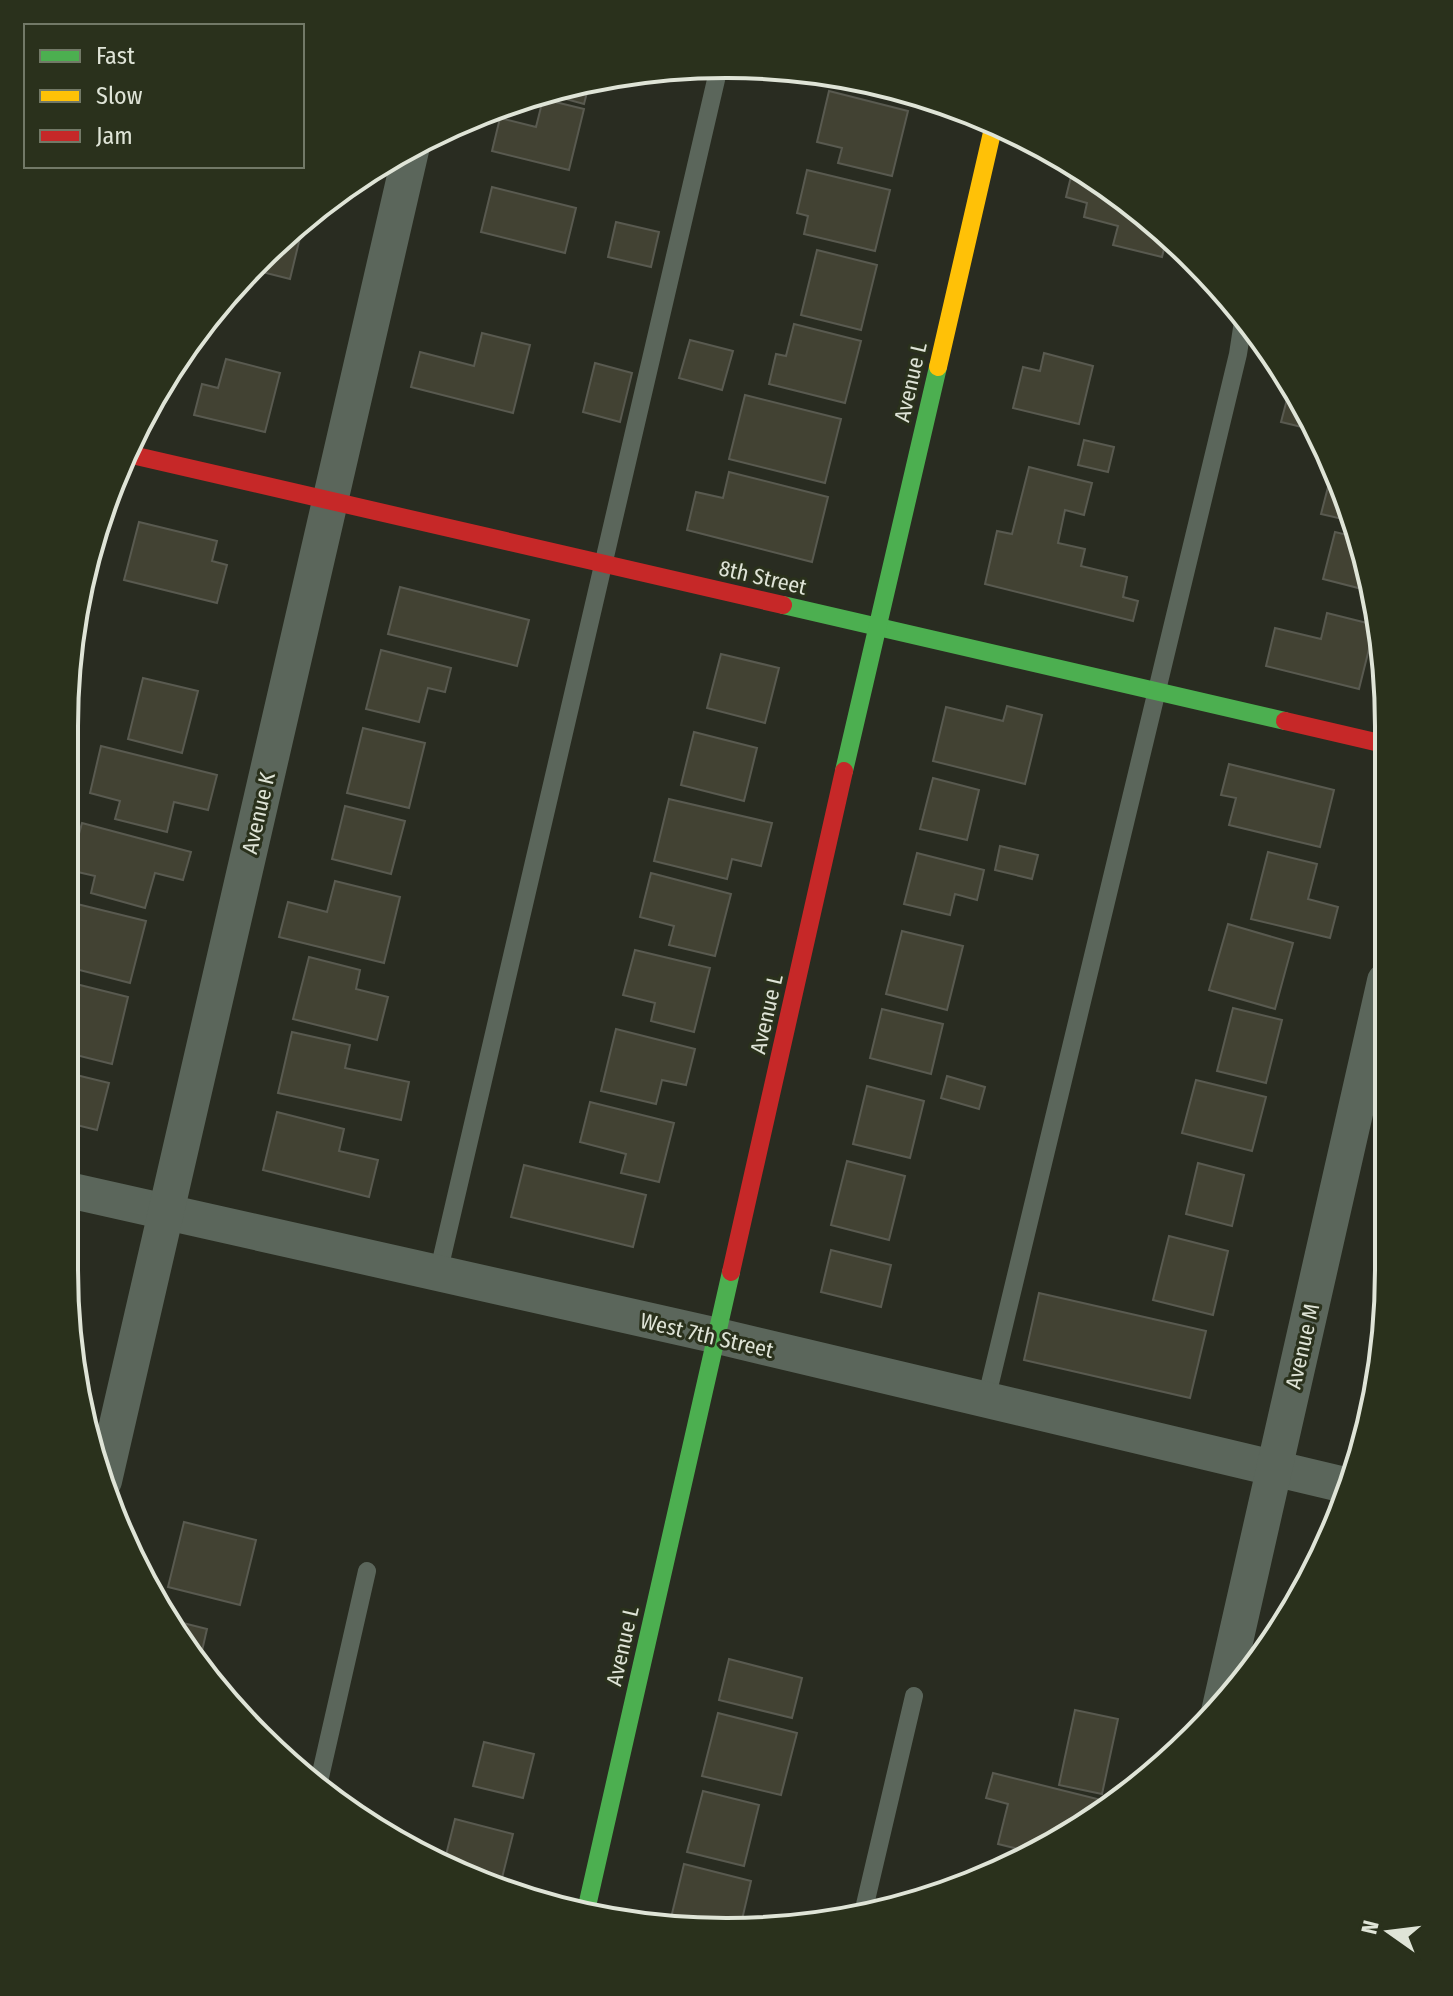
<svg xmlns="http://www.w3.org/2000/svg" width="1453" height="1996" font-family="'Fira Sans Condensed',sans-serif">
	<rect width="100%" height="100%" fill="#292c21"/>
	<g fill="#424233" stroke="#595a50" stroke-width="2">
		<path d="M859,80L914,93L913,98L857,84Z"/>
		<path d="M590,81L584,104L540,92L555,87Z"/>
		<path d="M829,91L908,111L892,176L838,163L842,148L817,142Z"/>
		<path d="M543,99L584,109L569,170L492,151L500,118L536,127Z"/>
		<path d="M1074,164L1163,228L1168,233L1162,257L1113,245L1118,226L1084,217L1087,203L1066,197Z"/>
		<path d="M807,170L890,190L875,251L804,234L808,216L797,213Z"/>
		<path d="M492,187L576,208L565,253L481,232Z"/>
		<path d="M304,221L290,279L258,271Z"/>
		<path d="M616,222L659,232L651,267L608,257Z"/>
		<path d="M817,250L877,265L861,330L801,315Z"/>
		<path d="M794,324L861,341L845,403L769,384L776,354L786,356Z"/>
		<path d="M482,333L530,345L513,413L411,387L420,352L474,366Z"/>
		<path d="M690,340L733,351L722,390L679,378Z"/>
		<path d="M1044,353L1093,366L1079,424L1013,408L1023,367L1040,371Z"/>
		<path d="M226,359L280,373L265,432L194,415L202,384L218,388Z"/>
		<path d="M595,363L632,373L620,422L583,412Z"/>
		<path d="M1290,388L1314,430L1281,422Z"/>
		<path d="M745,395L841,419L825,483L729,459Z"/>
		<path d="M1084,440L1114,447L1108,472L1078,465Z"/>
		<path d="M1334,464L1338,473L1351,521L1321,514Z"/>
		<path d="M1029,467L1092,483L1084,515L1065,510L1058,543L1085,549L1081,566L1127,577L1123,597L1138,601L1133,621L985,584L997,531L1012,534Z"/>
		<path d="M729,472L828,497L812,562L687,530L696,492L723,498Z"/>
		<path d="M139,522L217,541L212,561L227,565L217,603L124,580Z"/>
		<path d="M1335,532L1356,537L1370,591L1323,579Z"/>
		<path d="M400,587L529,620L517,666L388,634Z"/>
		<path d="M1327,613L1375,625L1359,689L1266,666L1275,628L1321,639Z"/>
		<path d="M381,650L451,668L445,692L428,688L419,722L366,709Z"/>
		<path d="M721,654L779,668L765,723L707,708Z"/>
		<path d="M143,678L198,691L182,753L128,739Z"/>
		<path d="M1007,706L1042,715L1025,784L933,761L946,707L1003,721Z"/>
		<path d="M363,728L425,743L409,808L347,793Z"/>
		<path d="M694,732L757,748L744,801L681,785Z"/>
		<path d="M101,746L217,775L208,810L174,802L167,832L115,819L120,801L90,793Z"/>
		<path d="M1229,764L1334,790L1320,847L1229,825L1236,798L1221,795Z"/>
		<path d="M933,778L979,790L967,840L920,829Z"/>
		<path d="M669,799L772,823L761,866L732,859L727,879L654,861Z"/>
		<path d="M345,806L405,821L391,874L332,859Z"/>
		<path d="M82,823L191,852L183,880L155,873L145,908L91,893L95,876L69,870Z"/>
		<path d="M1000,846L1038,855L1032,879L995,870Z"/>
		<path d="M1268,852L1317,864L1308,899L1338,907L1330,938L1251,919Z"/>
		<path d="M917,853L984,870L977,900L955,894L950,915L904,904Z"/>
		<path d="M651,873L731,894L715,956L669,945L674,926L640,917Z"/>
		<path d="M335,881L400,897L384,963L279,937L288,902L327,912Z"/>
		<path d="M65,901L146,921L130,983L64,966Z"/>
		<path d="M1228,924L1293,943L1275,1009L1209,990Z"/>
		<path d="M902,931L963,946L947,1010L886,994Z"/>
		<path d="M635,950L710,968L694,1032L651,1021L655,1003L623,995Z"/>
		<path d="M309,957L360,970L356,989L388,997L377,1040L293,1019Z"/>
		<path d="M64,981L128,997L112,1064L64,1052Z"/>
		<path d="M1233,1008L1282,1020L1266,1083L1217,1071Z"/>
		<path d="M882,1009L943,1024L931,1074L870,1058Z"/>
		<path d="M616,1029L695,1049L686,1085L662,1080L656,1104L601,1091Z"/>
		<path d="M292,1032L350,1045L345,1068L409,1082L401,1120L278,1093Z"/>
		<path d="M64,1072L109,1083L97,1130L64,1122Z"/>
		<path d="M947,1076L985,1087L979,1109L941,1098Z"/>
		<path d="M1196,1080L1266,1097L1252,1151L1182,1133Z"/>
		<path d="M867,1086L924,1101L910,1158L853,1144Z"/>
		<path d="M590,1102L674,1123L659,1182L621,1173L626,1154L580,1142Z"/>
		<path d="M277,1112L344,1129L339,1151L378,1160L369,1197L263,1170Z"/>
		<path d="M847,1161L905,1176L889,1240L831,1225Z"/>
		<path d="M1198,1163L1244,1175L1232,1226L1186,1214Z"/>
		<path d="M524,1165L646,1195L633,1247L511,1217Z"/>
		<path d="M1169,1236L1228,1251L1213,1315L1153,1300Z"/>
		<path d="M831,1250L891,1265L881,1307L821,1292Z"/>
		<path d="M1039,1293L1206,1331L1190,1398L1024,1360Z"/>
		<path d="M1378,1363H1379L1368,1430L1362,1428Z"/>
		<path d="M184,1522L256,1540L240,1605L168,1587Z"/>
		<path d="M167,1619L207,1629L199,1664L175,1637Z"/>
		<path d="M729,1659L802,1678L792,1718L719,1700Z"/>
		<path d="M1075,1710L1118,1719L1102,1794L1059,1785Z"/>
		<path d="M718,1713L797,1733L781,1795L702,1776Z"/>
		<path d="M484,1742L534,1754L523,1798L473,1786Z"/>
		<path d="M993,1773L1105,1801L1102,1811L1031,1852L998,1844L1008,1804L986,1798Z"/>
		<path d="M703,1791L759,1805L744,1866L687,1852Z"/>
		<path d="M455,1819L513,1834L500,1886L443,1867Z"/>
		<path d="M684,1864L751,1881L741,1924L670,1922Z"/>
	</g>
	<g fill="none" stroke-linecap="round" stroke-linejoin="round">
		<g stroke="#5b665b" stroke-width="18">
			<path d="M438,1274L719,67"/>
			<path d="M986,1400L1238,354L1244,315"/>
			<path d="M318,1786L367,1571"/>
			<path d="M863,1913L914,1696"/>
		</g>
		<g stroke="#5b665b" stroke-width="36">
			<path d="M64,1189L718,1336L1349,1486"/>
			<path d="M104,1481L412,146"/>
			<path d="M1219,1712L1385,981"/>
		</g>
		<g stroke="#4caf50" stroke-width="18">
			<path d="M783,605L1285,721"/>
			<path d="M844,771L938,367"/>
			<path d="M585,1915L731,1272"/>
		</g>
		<path stroke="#ffc107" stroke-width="18" d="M938,367L994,124"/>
		<g stroke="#c62828" stroke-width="18">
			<path d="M132,455L783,605"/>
			<path d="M1285,721L1384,744"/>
			<path d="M731,1272L844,771"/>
		</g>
	</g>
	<g text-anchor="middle" stroke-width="6" stroke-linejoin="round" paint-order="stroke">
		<g font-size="22" fill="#dfe4d7" stroke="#2a311c">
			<text transform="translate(910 382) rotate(-77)" y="8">Avenue L</text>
			<text transform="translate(763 577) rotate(13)" y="8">8th Street</text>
			<text transform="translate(258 813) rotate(-77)" y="8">Avenue K</text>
			<text transform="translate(766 1014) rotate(-77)" y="8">Avenue L</text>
			<text transform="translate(707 1335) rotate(13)" y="8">West 7th Street</text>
			<text transform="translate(1302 1346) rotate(-77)" y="8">Avenue M</text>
			<text transform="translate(622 1646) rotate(-77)" y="8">Avenue L</text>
		</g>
	</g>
	<path d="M0 0H1453V1996H0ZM726 78H727A648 648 0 0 1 1375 726V1270A648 648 0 0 1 727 1918H726A648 648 0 0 1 78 1270V726A648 648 0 0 1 726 78Z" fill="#2a311c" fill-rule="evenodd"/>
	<path fill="none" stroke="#dfe4d7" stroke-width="4" d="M726 78H727A648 648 0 0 1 1375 726V1270A648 648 0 0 1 727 1918H726A648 648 0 0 1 78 1270V726A648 648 0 0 1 726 78Z"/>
	<rect x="24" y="24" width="280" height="144" fill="#2a311c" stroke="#727967" stroke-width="2"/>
	<rect x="40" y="50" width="40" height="12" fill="#4caf50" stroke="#727967" stroke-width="2"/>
	<text x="96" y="64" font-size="24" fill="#dfe4d7">Fast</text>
	<rect x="40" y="90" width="40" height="12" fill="#ffc107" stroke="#727967" stroke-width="2"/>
	<text x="96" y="104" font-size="24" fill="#dfe4d7">Slow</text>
	<rect x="40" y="130" width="40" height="12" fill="#c62828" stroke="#727967" stroke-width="2"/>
	<text x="96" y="144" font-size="24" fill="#dfe4d7">Jam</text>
	<g transform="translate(1389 1932) rotate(284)" stroke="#2a311c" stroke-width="6" paint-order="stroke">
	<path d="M0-6L14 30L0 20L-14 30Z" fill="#dfe4d7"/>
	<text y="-12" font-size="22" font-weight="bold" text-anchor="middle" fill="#dfe4d7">N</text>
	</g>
</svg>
